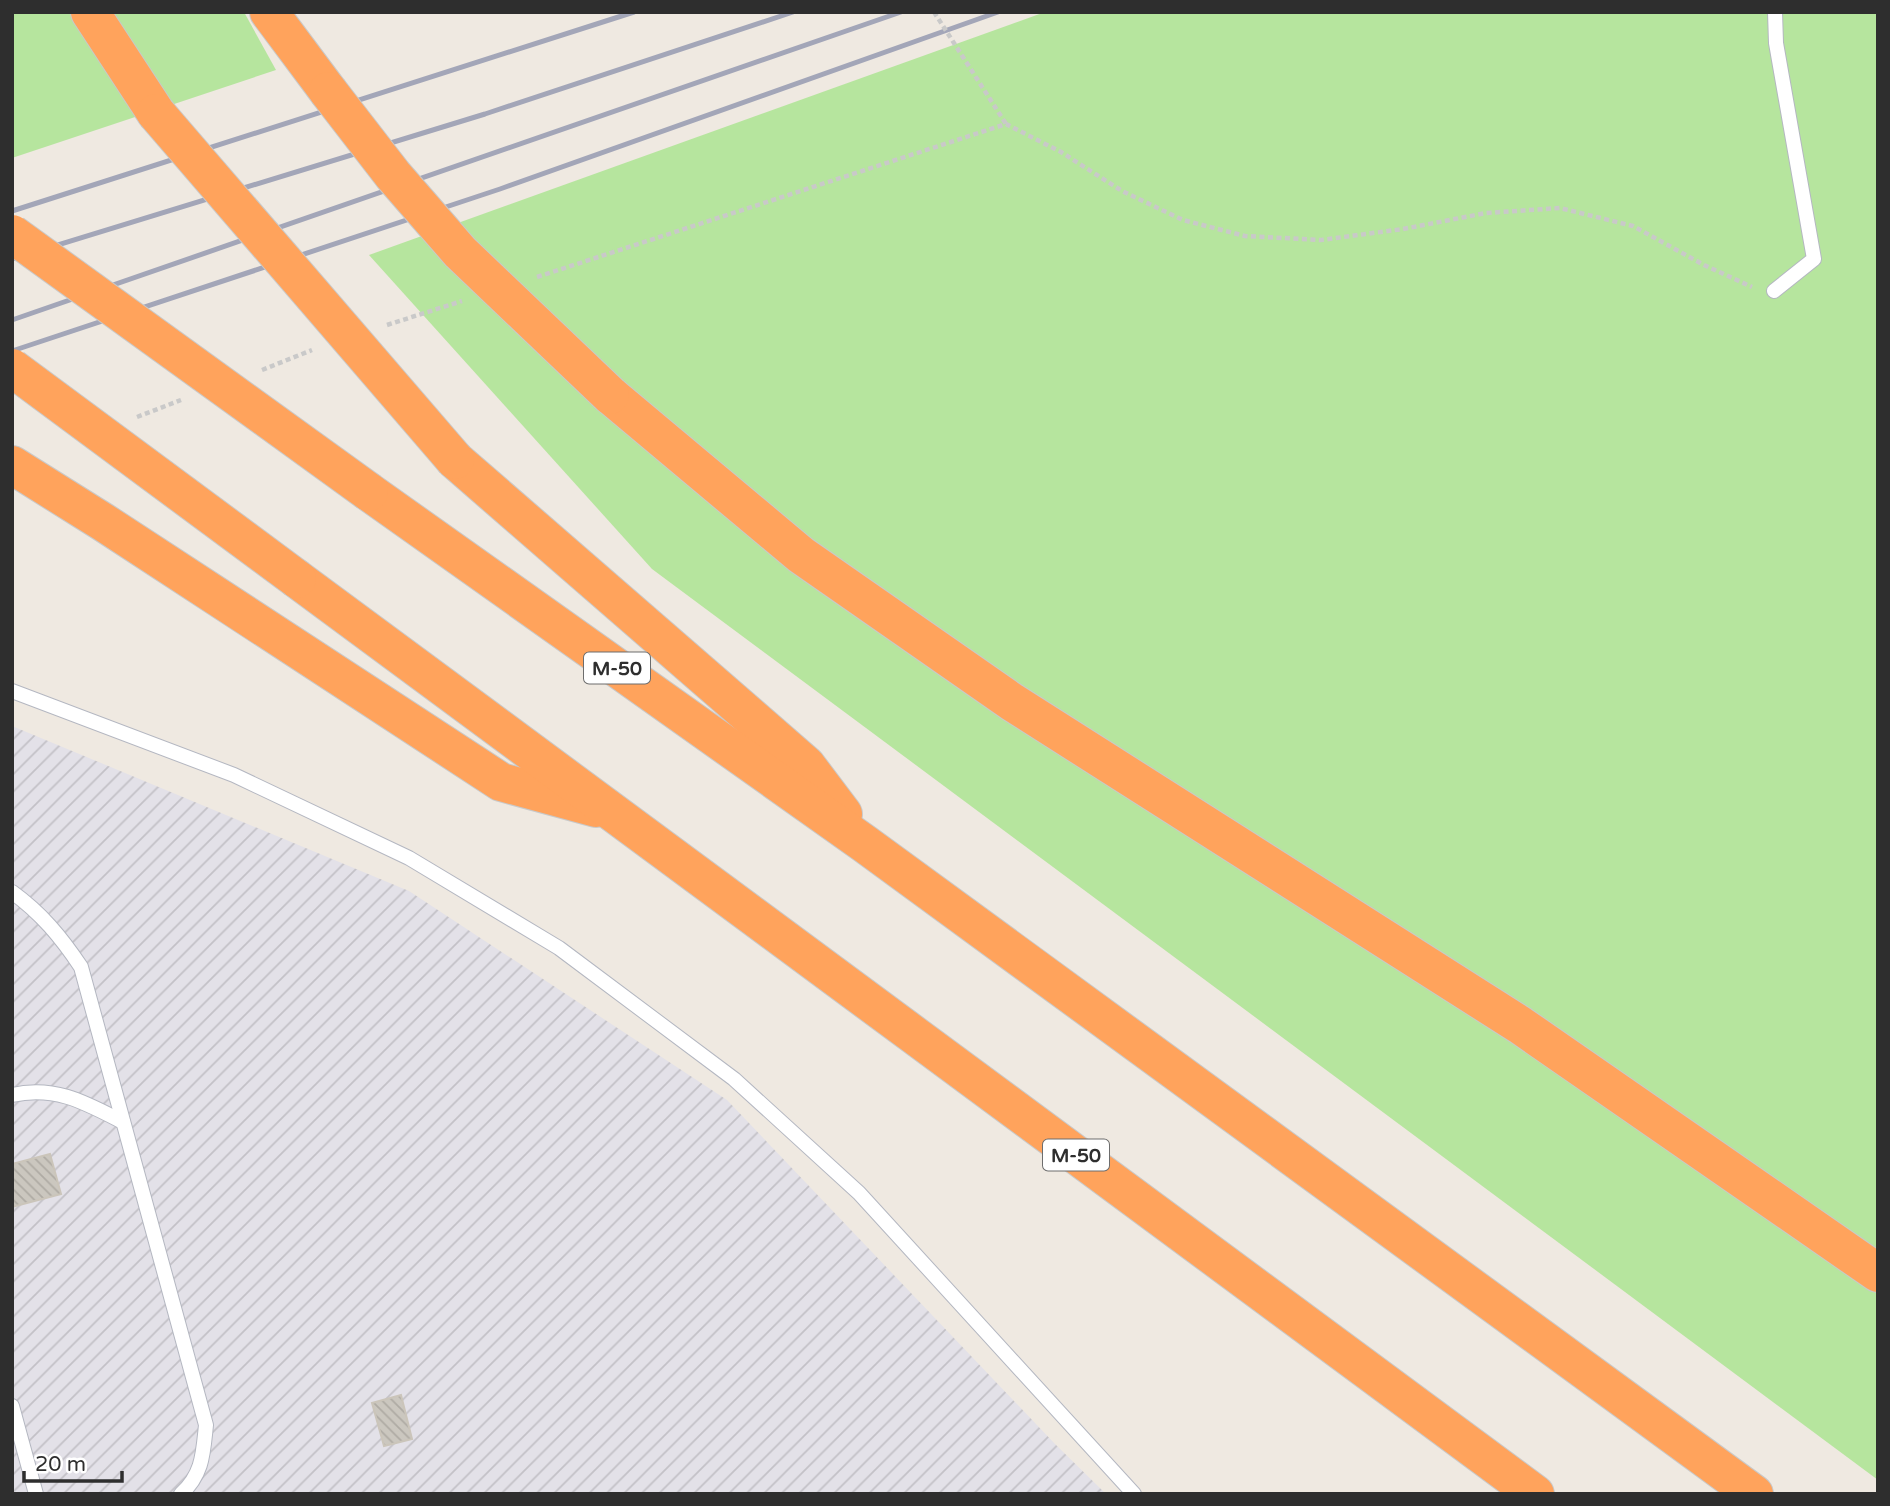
<svg xmlns="http://www.w3.org/2000/svg" width="1890" height="1506" font-family="'Varela Round',sans-serif">
	<defs>
		<pattern id="industrial-furrows" width="10" height="10" patternUnits="userSpaceOnUse" patternTransform="scale(1.75)"><rect width="10" height="10" fill="#e3e1e8"/><path d="M-1 1l2-2M0 10L10 0M9 11l2-2" fill="none" stroke="#c3c1c7"/></pattern>
		<pattern id="building-back-hatch" width="6" height="6" patternUnits="userSpaceOnUse" patternTransform="scale(1.75)"><rect width="6" height="6" fill="#cbc7bf"/><path d="M-1 5l2 2M0 0l6 6M5-1l2 2" fill="none" stroke="#afaba4"/></pattern>
	</defs>
	<rect width="100%" height="100%" fill="#efe9e1"/>
	<path fill="url(#industrial-furrows)" d="M12,726L409,891L727,1100L1055,1444L1106,1494H12Z"/>
	<g fill="#b6e59e">
		<path d="M12,12H244L276,70L12,158Z"/>
		<path d="M1045,12H1878V1480L652,569L369,255Z"/>
	</g>
	<g fill="url(#building-back-hatch)" stroke="#cbc5ba" stroke-width="2">
		<path d="M50,1154L61,1194L12,1207V1164Z"/>
		<path d="M401,1395L412,1439L384,1446L372,1403Z"/>
	</g>
	<g fill="none" stroke-linecap="round" stroke-linejoin="round">
		<g stroke="#b4b7c1" stroke-width="16">
			<g id="lane">
				<path d="M1774,291L1814,259L1776,43L1775,12"/>
				<path d="M12,691L234,775L409,858L559,948L734,1079L859,1193L1134,1494"/>
				<path d="M12,892C41,913 61,937 81,967L206,1425C203,1453 203,1474 181,1494"/>
				<path d="M12,1095C55,1085 86,1103 123,1122"/>
				<path d="M12,1406L36,1494"/>
			</g>
		</g>
		<g stroke="#c9c9c9" stroke-width="40">
			<g id="highway">
				<path d="M90,12L156,113"/>
				<path d="M269,12L328,91"/>
				<path d="M610,395L801,555L1012,702L1520,1025L1878,1273"/>
				<path d="M455,460L806,765L843,814"/>
				<path d="M12,465L103,522L501,782L596,808"/>
				<path d="M369,492L865,844L1754,1494"/>
				<path d="M297,579C711,882 1121,1191 1535,1494"/>
			</g>
		</g>
		<g stroke="#c9c9c9" stroke-width="4.5" stroke-dasharray="5 3.5" stroke-linecap="butt">
			<path d="M537,277L1006,124L1061,152L1122,191L1183,220L1245,236L1321,240L1403,229L1486,213L1560,208L1633,226L1704,265L1752,287"/>
			<path d="M387,325L462,301"/>
			<path d="M262,370L312,350"/>
			<path d="M137,417L181,400"/>
		</g>
		<use href="#lane" stroke="#fff" stroke-width="14"/>
		<use href="#highway" stroke="#ffa35c" stroke-width="38"/>
		<g stroke="#a3a6b8" stroke-width="5">
			<path d="M12,211L634,12"/>
			<path d="M12,259L485,114L793,12"/>
			<path d="M12,320L901,12"/>
			<path d="M12,351L500,189L998,12"/>
		</g>
		<g stroke="#c9c9c9" stroke-width="40" stroke-linecap="butt">
			<g id="highway-bridge">
				<path d="M328,91L393,175L460,252L610,395"/>
				<path d="M156,113L455,460"/>
				<path d="M12,234L369,492"/>
				<path d="M12,368L297,579"/>
			</g>
		</g>
		<path stroke="#c9c9c9" stroke-width="4.5" stroke-dasharray="5 3.5" stroke-linecap="butt" d="M934,12L1006,124"/>
		<use href="#highway-bridge" stroke="#ffa35c" stroke-width="38"/>
	</g>
	<g text-anchor="middle" stroke-width="7" stroke-linejoin="round" paint-order="stroke">
		<g fill="#fff" stroke="#6d6d6d" stroke-width="2">
			<rect x="584" y="652.5" width="66" height="31" rx="5"/>
			<rect x="1043" y="1139.5" width="66" height="31" rx="5"/>
		</g>
		<g font-size="19" font-weight="bold" fill="#2e2e2e">
			<text x="617" y="675">M-50</text>
			<text x="1076" y="1162">M-50</text>
		</g>
	</g>
	<rect width="1890" height="1506" fill="none" stroke="#2e2e2e" stroke-width="28"/>
	<path d="M24 1471v10h98v-10" fill="none" stroke="#2e2e2e" stroke-width="3.5"/>
	<text x="35" y="1471" font-size="21" fill="#2e2e2e" stroke="#ffffff" stroke-width="5" paint-order="stroke">20 m</text>
</svg>
